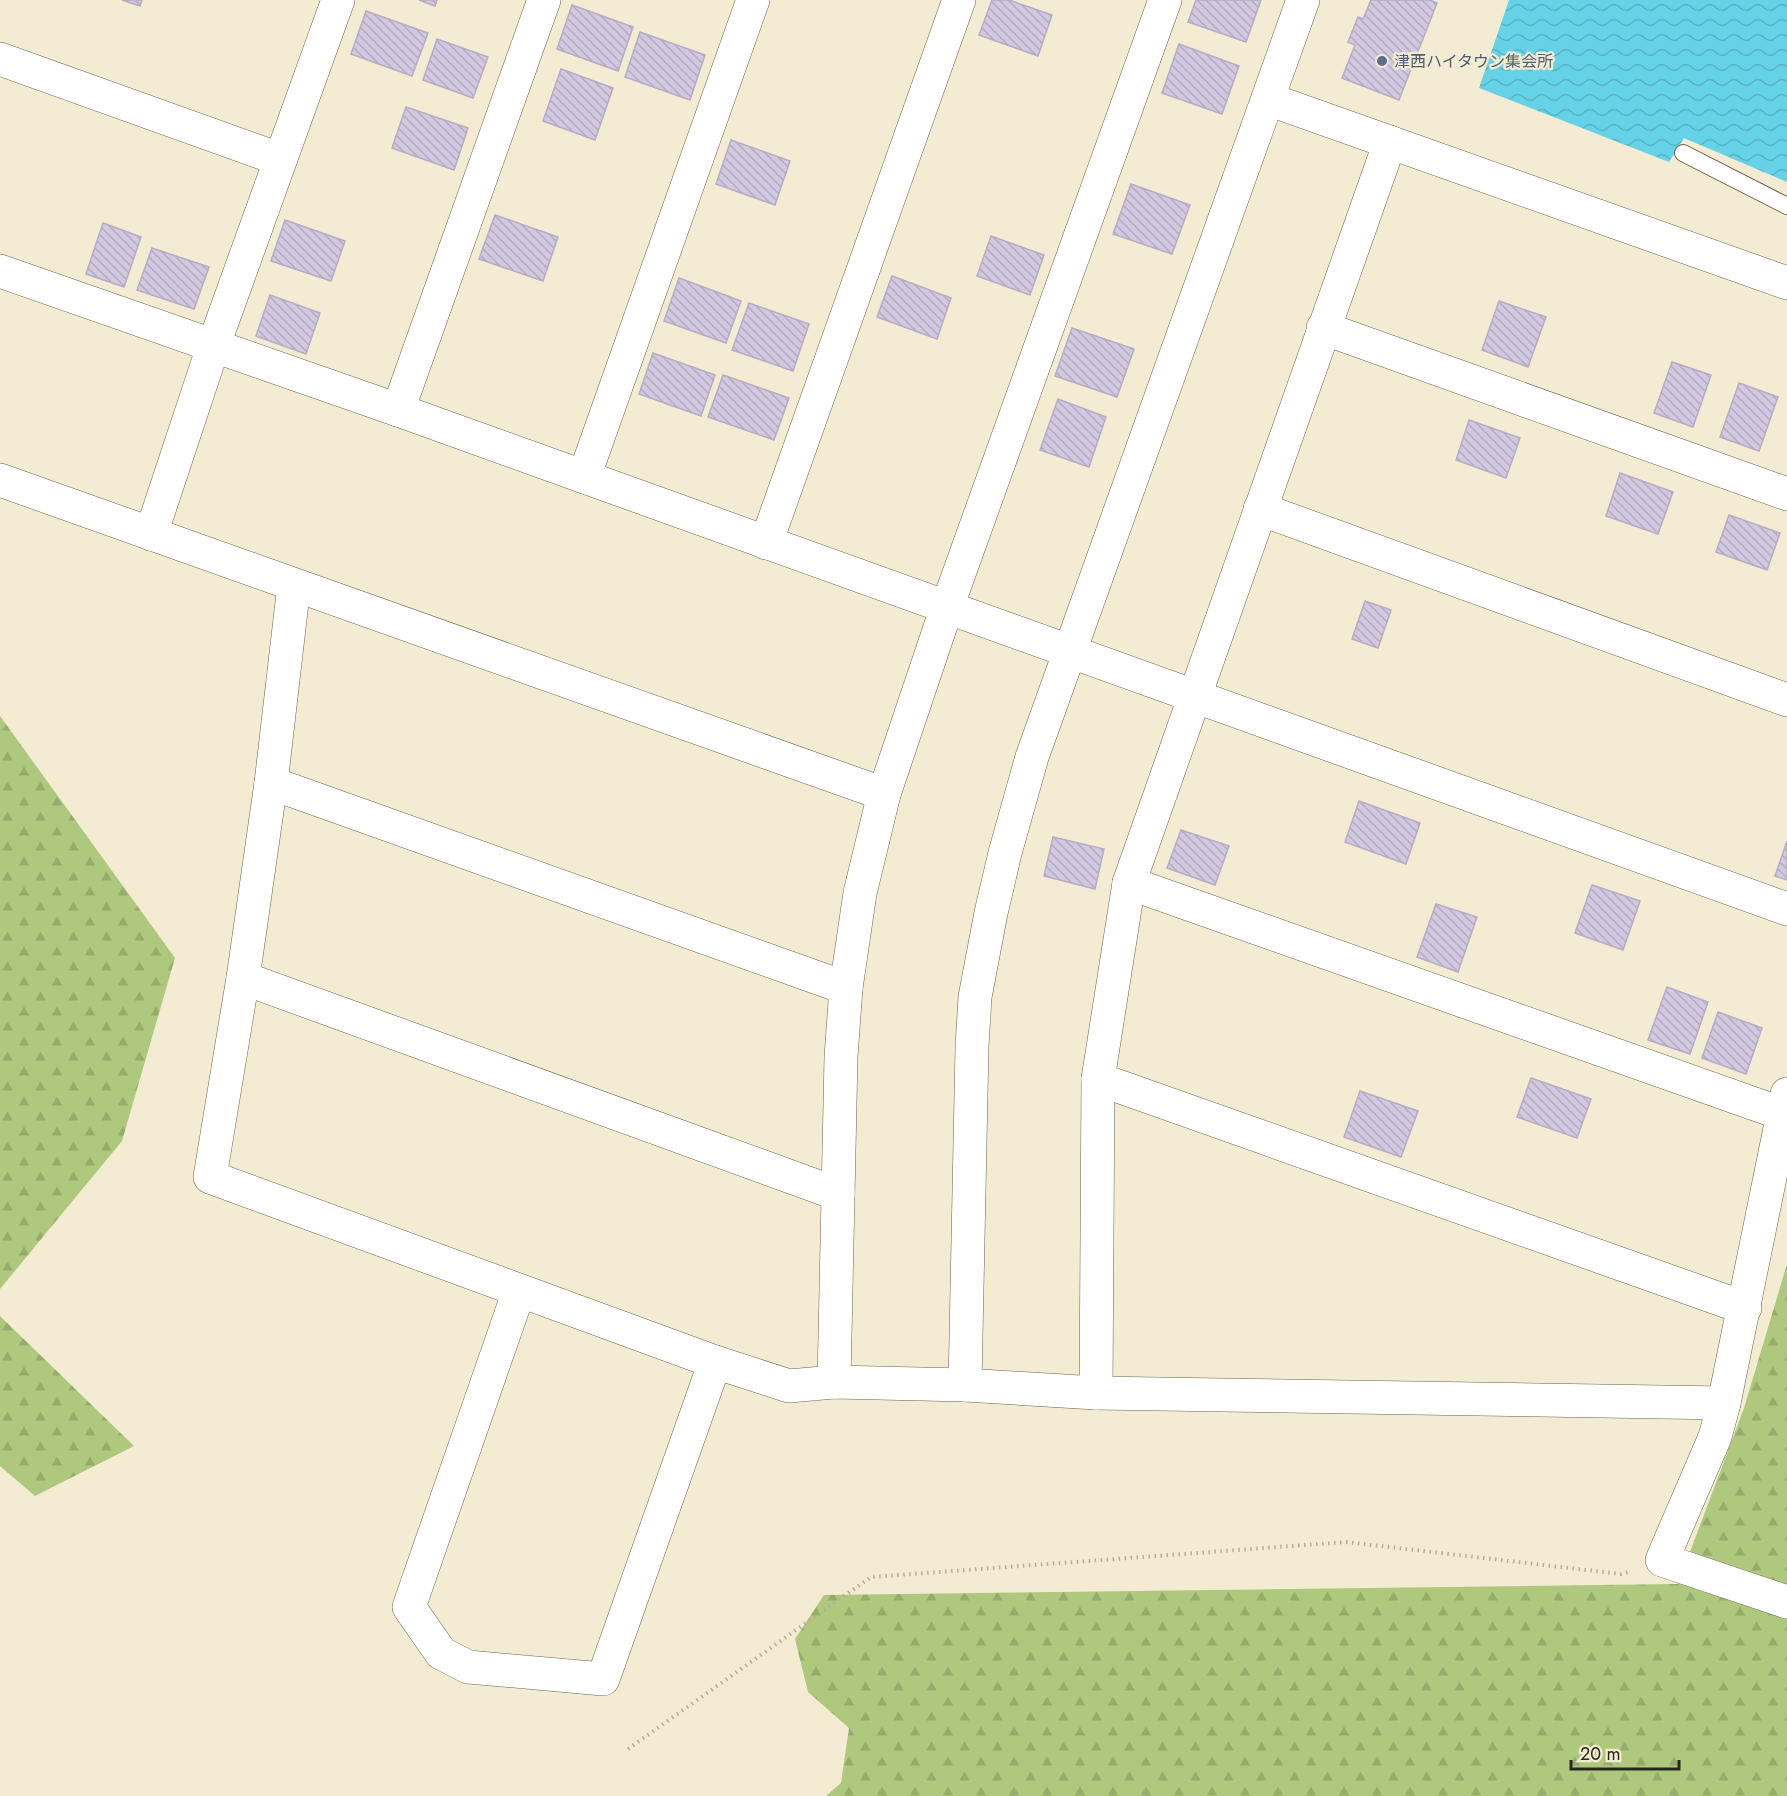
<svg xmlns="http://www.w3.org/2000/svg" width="1787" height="1796" font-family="Jost,'Noto Sans JP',sans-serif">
	<defs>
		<pattern id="forest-firs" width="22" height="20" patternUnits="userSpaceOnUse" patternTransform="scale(1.5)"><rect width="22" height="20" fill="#aec87d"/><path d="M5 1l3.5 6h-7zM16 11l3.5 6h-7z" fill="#96ac6b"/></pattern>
		<pattern id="water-waves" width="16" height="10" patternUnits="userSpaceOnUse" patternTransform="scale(1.5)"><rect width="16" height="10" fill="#65d2e8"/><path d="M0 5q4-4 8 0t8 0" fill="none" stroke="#58b4c6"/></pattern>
		<pattern id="building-back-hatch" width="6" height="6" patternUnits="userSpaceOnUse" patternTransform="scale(1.5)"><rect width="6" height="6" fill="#d2c8e1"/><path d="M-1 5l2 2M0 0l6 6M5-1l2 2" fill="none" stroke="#b4acc0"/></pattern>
	</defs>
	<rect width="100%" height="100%" fill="#f4ecd2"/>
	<g fill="url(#forest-firs)">
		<path d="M0,716L175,958L122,1141L0,1289Z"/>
		<path d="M1787,1264V1796H826L841,1783L849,1728L808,1692L795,1639L824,1595L1678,1584L1744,1408Z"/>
		<path d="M0,1316L134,1446L35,1496L0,1466Z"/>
	</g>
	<path fill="url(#water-waves)" d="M1509,0H1787V182L1684,138L1669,162L1479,88Z"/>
	<g fill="url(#building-back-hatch)" stroke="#b6acc4" stroke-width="1.5">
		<path d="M122,0H142L140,6Z"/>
		<path d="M419,0H437L435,6Z"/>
		<path d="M992,0H1009L1052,15L1038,56L979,35Z"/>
		<path d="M1196,0H1261L1246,42L1188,22Z"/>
		<path d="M1371,0H1430L1437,3L1399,100L1342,78L1355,45L1348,42L1358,17L1363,19Z"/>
		<path d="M572,5L633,27L618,71L557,49Z"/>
		<path d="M366,11L428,33L412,76L351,54Z"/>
		<path d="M640,32L705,55L690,100L625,77Z"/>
		<path d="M437,39L488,57L473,98L423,80Z"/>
		<path d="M1179,44L1239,66L1222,114L1162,93Z"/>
		<path d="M561,69L613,88L595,140L543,121Z"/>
		<path d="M406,107L468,128L454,170L392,148Z"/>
		<path d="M731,140L790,161L775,205L716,184Z"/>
		<path d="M1131,184L1190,205L1172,254L1113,234Z"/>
		<path d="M495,215L558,237L543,281L479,259Z"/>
		<path d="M285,220L345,241L331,281L271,261Z"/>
		<path d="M103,223L141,237L124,287L86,274Z"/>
		<path d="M991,236L1044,255L1030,295L977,276Z"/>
		<path d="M152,248L209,267L194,309L137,290Z"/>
		<path d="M892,276L951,298L937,339L877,317Z"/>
		<path d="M679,278L741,301L726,343L664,321Z"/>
		<path d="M270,295L320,313L306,354L256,336Z"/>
		<path d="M1499,301L1546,317L1528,367L1482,350Z"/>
		<path d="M749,303L809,324L793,371L732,350Z"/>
		<path d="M1072,328L1134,349L1117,397L1055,376Z"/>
		<path d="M653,353L715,375L701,416L639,394Z"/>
		<path d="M1672,362L1711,375L1693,427L1654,413Z"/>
		<path d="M723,375L789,398L774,440L708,417Z"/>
		<path d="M1739,383L1778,397L1759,451L1720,437Z"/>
		<path d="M1058,399L1106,417L1089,467L1040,450Z"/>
		<path d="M1469,420L1520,438L1506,478L1456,460Z"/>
		<path d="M1620,473L1673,492L1658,534L1606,516Z"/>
		<path d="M1729,515L1780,533L1767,570L1716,552Z"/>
		<path d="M1365,601L1391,610L1378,648L1352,639Z"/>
		<path d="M1359,801L1420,823L1406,864L1345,842Z"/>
		<path d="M1181,830L1229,846L1215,885L1167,868Z"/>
		<path d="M1053,837L1104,849L1095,889L1044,876Z"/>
		<path d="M1787,841V880L1775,876Z"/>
		<path d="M1592,885L1640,901L1623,950L1575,933Z"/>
		<path d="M1436,904L1477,917L1458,972L1417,957Z"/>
		<path d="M1667,987L1708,1002L1690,1054L1648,1040Z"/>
		<path d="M1718,1012L1762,1028L1746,1074L1702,1058Z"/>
		<path d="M1531,1078L1591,1099L1577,1138L1517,1117Z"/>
		<path d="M1360,1091L1418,1111L1401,1157L1344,1137Z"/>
	</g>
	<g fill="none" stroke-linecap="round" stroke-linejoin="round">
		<g stroke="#69624b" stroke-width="18">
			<path id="service" d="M1683,153L1787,206"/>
		</g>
		<g stroke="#69624b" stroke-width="34">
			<g id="minor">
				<path d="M0,59L279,159"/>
				<path d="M1268,99L1787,283"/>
				<path d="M0,271L398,410L1787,909"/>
				<path d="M1323,328L1787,494"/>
				<path d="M398,410L544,0"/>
				<path d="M584,477L753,0"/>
				<path d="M0,480L884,794"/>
				<path d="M1260,509L1787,700"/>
				<path d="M151,534L213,347L338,0"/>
				<path d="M766,543L959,0"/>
				<path d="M294,585L271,783L243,978L210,1177L715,1362L789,1386L834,1382L965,1385L1096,1393L1724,1403"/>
				<path d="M271,783L846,988"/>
				<path d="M1129,883L1783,1114"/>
				<path d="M243,978L838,1194"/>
				<path d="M1098,1079L1745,1308"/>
				<path d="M1787,1094L1724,1403L1715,1437L1662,1560L1787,1602"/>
				<path d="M519,1291L409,1607L441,1653L468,1667L603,1679L715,1362"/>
				<path d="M834,1382L841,1057L846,988L860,893L884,794L947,607L1165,0"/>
				<path d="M1096,1393L1098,1079L1129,883L1390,142"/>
			</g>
		</g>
		<g stroke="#69624b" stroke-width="34">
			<path id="tertiary" d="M965,1385L972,1047L975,997L991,913L1005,853L1032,757L1303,0"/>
		</g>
		<path stroke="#b4ae99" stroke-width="4" stroke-dasharray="1.5 4.5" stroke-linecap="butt" d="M628,1749L871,1577L1346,1542L1621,1574L1631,1571"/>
		<use href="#service" stroke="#fff" stroke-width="16"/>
		<use href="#minor" stroke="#fff" stroke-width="33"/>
		<use href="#tertiary" stroke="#fff" stroke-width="33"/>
	</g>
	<circle fill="#5c6f8a" stroke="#f4ecd2" stroke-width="2" cx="1382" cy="61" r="6"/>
	<g text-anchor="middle" stroke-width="4.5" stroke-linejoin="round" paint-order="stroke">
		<g font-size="16" fill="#4e5e75" stroke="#f4ecd2" text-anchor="start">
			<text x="1394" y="67">津西ハイタウン集会所</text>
		</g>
	</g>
	<path d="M1571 1760v9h108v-9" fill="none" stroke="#29261c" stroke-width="3"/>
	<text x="1580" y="1760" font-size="18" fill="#29261c" stroke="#f4ecd2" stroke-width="4.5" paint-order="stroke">20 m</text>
</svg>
